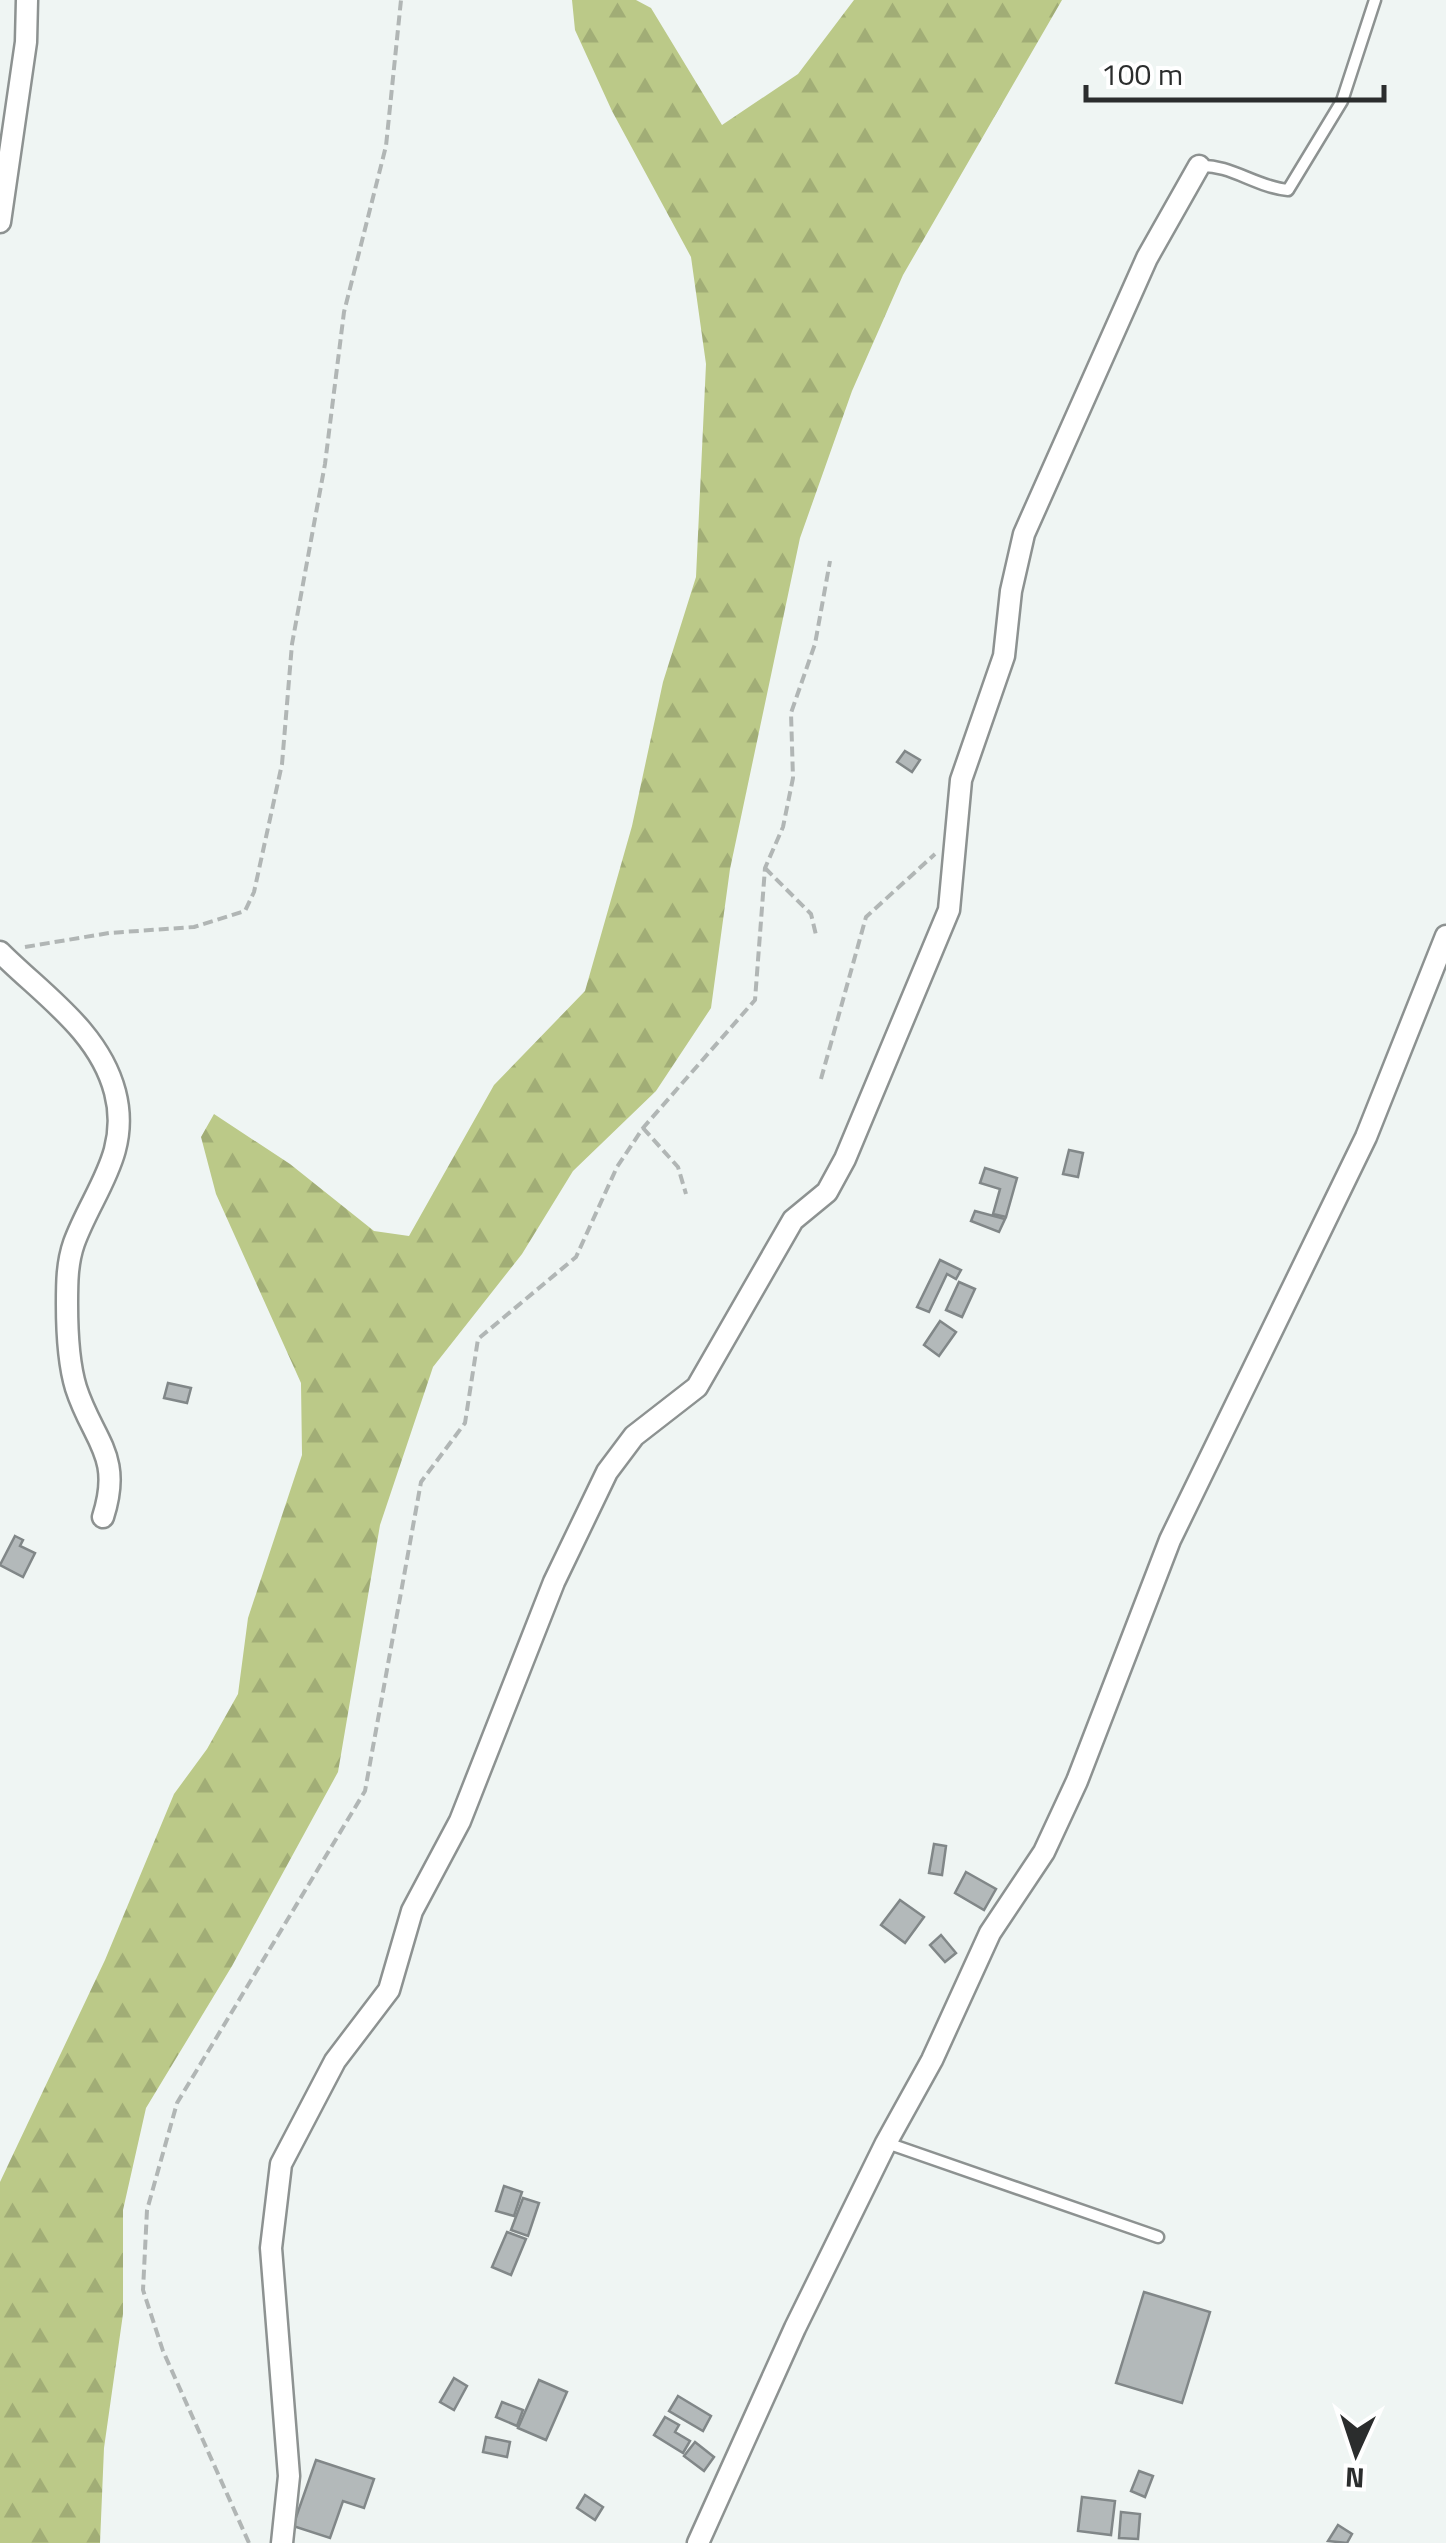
<svg xmlns="http://www.w3.org/2000/svg" width="1446" height="2543" font-family="'Titillium Web',sans-serif">
	<defs>
		<pattern id="forest-firs" width="22" height="20" patternUnits="userSpaceOnUse" patternTransform="scale(2.5)"><rect width="22" height="20" fill="#bbc988"/><path d="M5 1l3.5 6h-7zM16 11l3.5 6h-7z" fill="#a1ad76"/></pattern>
	</defs>
	<rect width="100%" height="100%" fill="#eff5f3"/>
	<path fill="url(#forest-firs)" d="M572,0H636L651,8L722,125L798,74L854,0H1062L903,275L852,391L800,538L730,869L711,1008L656,1091L573,1171L522,1254L433,1367L380,1525L338,1772L232,1966L146,2108L123,2210V2314L104,2448L100,2543H0V2182L105,1960L174,1794L207,1749L238,1694L248,1618L302,1455L301,1383L216,1194L201,1137L214,1114L290,1164L374,1231L409,1236L494,1085L585,991L632,826L663,682L696,577L706,364L691,257L612,111L575,30Z"/>
	<g fill="#b3b9ba" stroke="#818788" stroke-width="2.5">
		<path d="M905,751L920,760L912,772L897,762Z"/>
		<path d="M1069,1150L1083,1153L1078,1177L1063,1174Z"/>
		<path d="M985,1168L1017,1178L1006,1217L993,1214L1000,1189L980,1183Z"/>
		<path d="M975,1211L1005,1219L999,1232L971,1221Z"/>
		<path d="M940,1260L961,1270L956,1279L947,1274L929,1312L917,1307Z"/>
		<path d="M959,1282L975,1289L962,1317L946,1310Z"/>
		<path d="M940,1321L956,1332L939,1356L924,1345Z"/>
		<path d="M168,1383L191,1388L187,1403L164,1398Z"/>
		<path d="M15,1536L23,1540L20,1546L35,1553L23,1577L0,1565Z"/>
		<path d="M934,1844L946,1846L942,1875L929,1873Z"/>
		<path d="M966,1872L996,1889L984,1910L955,1893Z"/>
		<path d="M900,1900L924,1917L905,1943L881,1925Z"/>
		<path d="M941,1935L956,1953L945,1962L930,1945Z"/>
		<path d="M504,2186L522,2192L514,2216L496,2211Z"/>
		<path d="M523,2198L539,2203L528,2236L511,2230Z"/>
		<path d="M507,2232L526,2239L511,2275L492,2267Z"/>
		<path d="M1144,2292L1210,2312L1182,2403L1116,2383Z"/>
		<path d="M454,2378L467,2386L454,2410L440,2402Z"/>
		<path d="M539,2380L567,2392L546,2440L518,2428Z"/>
		<path d="M678,2396L711,2416L703,2431L669,2411Z"/>
		<path d="M502,2402L523,2410L517,2426L496,2417Z"/>
		<path d="M665,2417L679,2425L675,2432L690,2441L683,2453L654,2435Z"/>
		<path d="M486,2437L510,2442L507,2457L483,2452Z"/>
		<path d="M695,2442L714,2457L704,2471L684,2456Z"/>
		<path d="M316,2460L374,2479L364,2508L343,2501L330,2538L293,2526Z"/>
		<path d="M1139,2471L1153,2476L1145,2497L1131,2491Z"/>
		<path d="M585,2495L603,2507L595,2520L577,2508Z"/>
		<path d="M1082,2497L1115,2501L1111,2535L1078,2531Z"/>
		<path d="M1121,2512L1140,2514L1138,2539L1119,2538Z"/>
		<path d="M1338,2525L1352,2534L1347,2543L1328,2541Z"/>
	</g>
	<g fill="none" stroke-linecap="round" stroke-linejoin="round">
		<g stroke="#8d9291" stroke-width="15">
			<g id="service">
				<path d="M1199,166C1230,164 1256,187 1288,190L1342,101L1375,0"/>
				<path d="M887,2143L1158,2237"/>
			</g>
		</g>
		<g stroke="#8d9291" stroke-width="25">
			<g id="minor">
				<path d="M0,222L26,42L27,0"/>
				<path d="M0,952C43,995 99,1031 115,1092C131,1153 93,1191 74,1243C67,1263 67,1283 67,1304C67,1331 68,1362 76,1388C93,1441 123,1455 103,1517"/>
				<path d="M282,2543L289,2476L271,2248L281,2164L335,2061L389,1990L412,1911L460,1821L554,1582L607,1472L634,1436L697,1387L793,1220L827,1192L845,1159L949,910L961,780L1004,656L1011,591L1024,534L1147,258L1199,166"/>
				<path d="M698,2543L795,2328L886,2143L932,2060L990,1933L1044,1852L1077,1781L1170,1540L1366,1137L1446,936"/>
			</g>
		</g>
		<g stroke="#b1b6b5" stroke-width="4" stroke-dasharray="10 5" stroke-linecap="butt">
			<path d="M765,868L811,914L816,935"/>
			<path d="M25,947L109,933L194,927L245,911L254,892L282,764L292,644L325,464L344,312L386,146L401,0"/>
			<path d="M821,1079L866,917L935,854"/>
			<path d="M643,1128L678,1167L686,1194"/>
			<path d="M249,2543L163,2351L143,2290L147,2210L177,2103L365,1791L421,1482L465,1423L478,1339L576,1257L617,1167L643,1128L755,1000L765,868L783,827L793,778L791,713L815,644L830,561"/>
		</g>
		<use href="#service" stroke="#fff" stroke-width="10"/>
		<use href="#minor" stroke="#fff" stroke-width="20"/>
	</g>
	<g transform="translate(1356 2453) rotate(183)" stroke="#ffffff" stroke-width="8" paint-order="stroke">
	<path d="M0-8L18 38L0 25L-18 38Z" fill="#2b2d2d"/>
	<text y="-15" font-size="28" font-weight="bold" text-anchor="middle" fill="#2b2d2d">N</text>
	</g>
	<path d="M1086 85v15h298v-15" fill="none" stroke="#2b2d2d" stroke-width="5"/>
	<text x="1101" y="85" font-size="30" fill="#2b2d2d" stroke="#ffffff" stroke-width="8" paint-order="stroke">100 m</text>
</svg>
